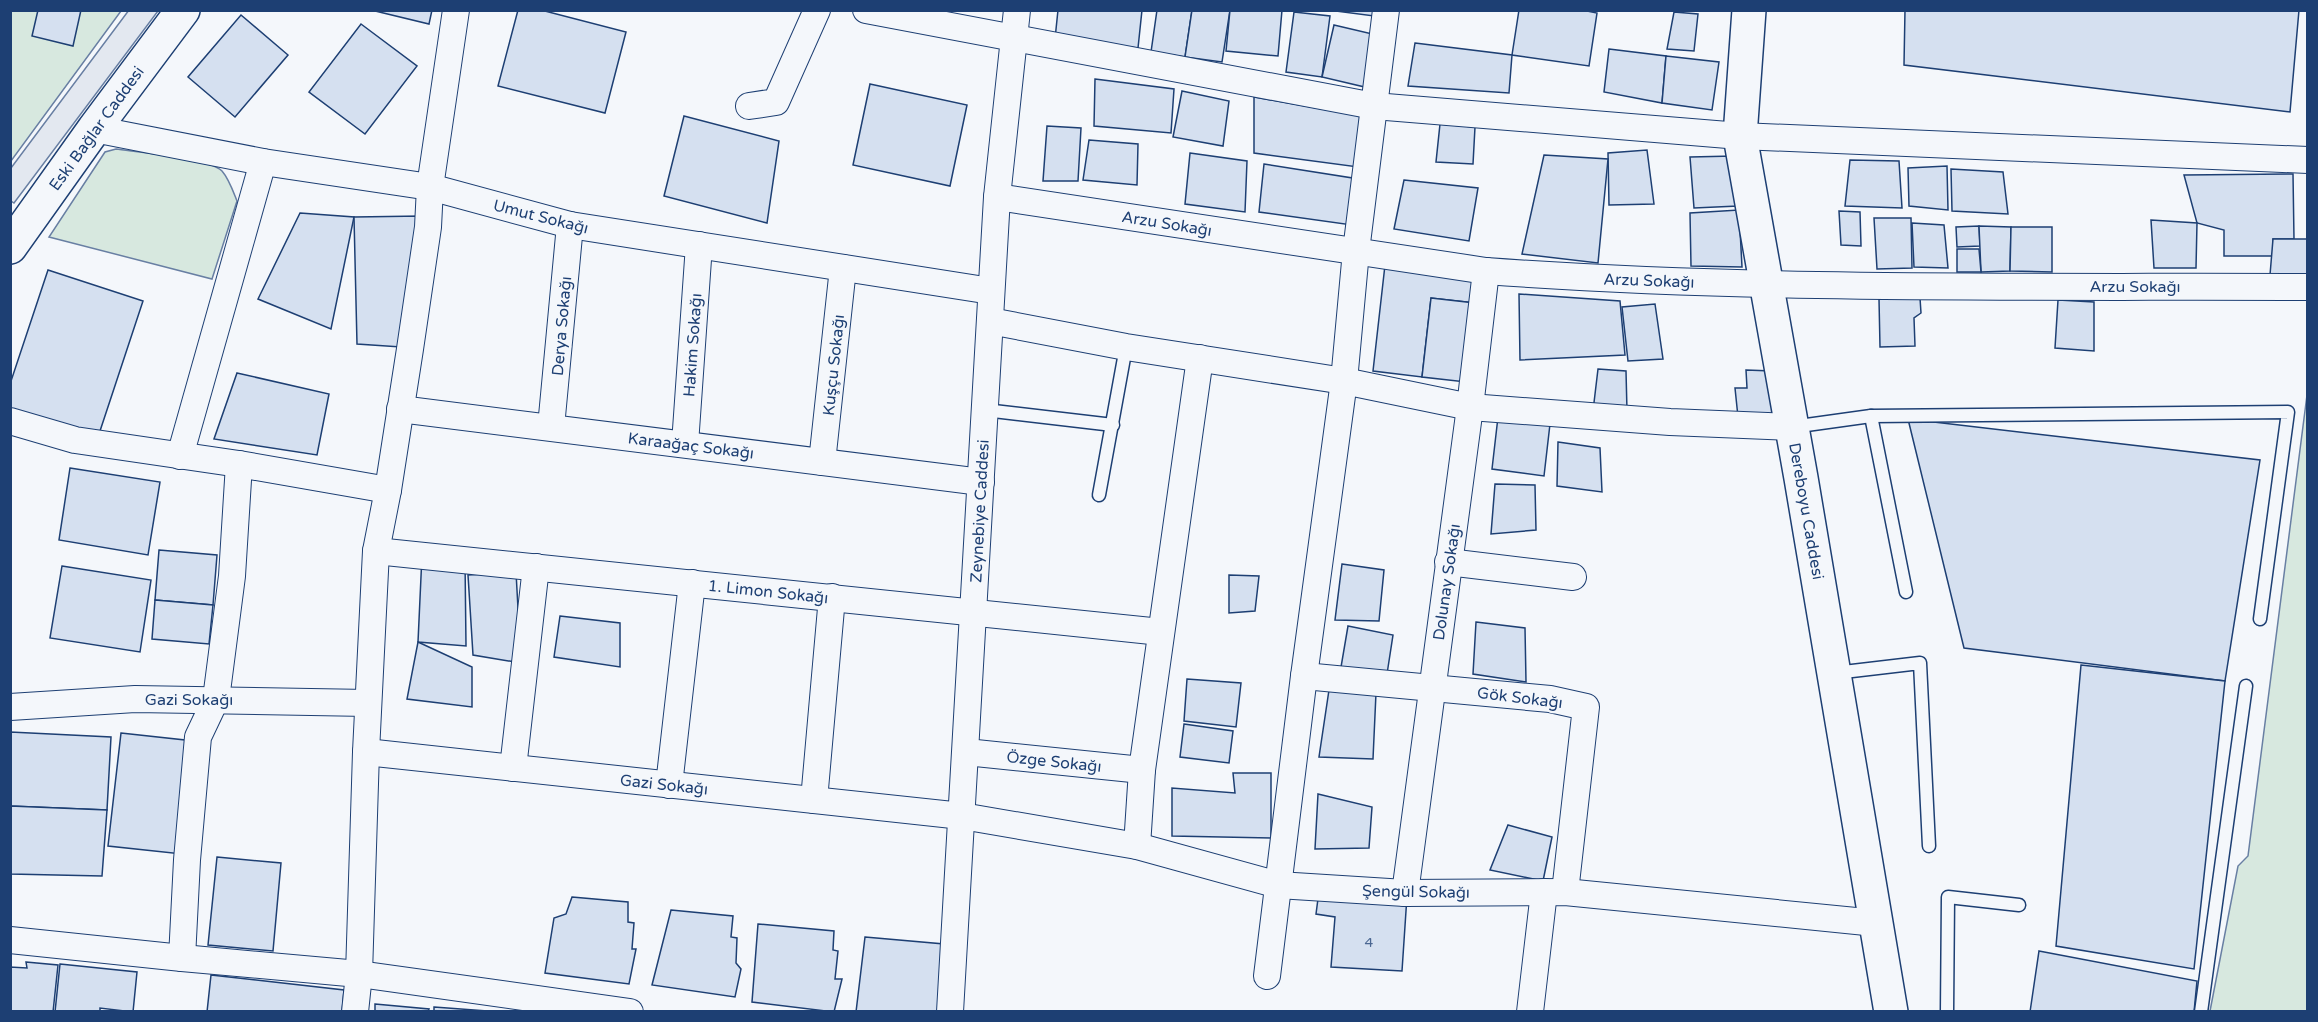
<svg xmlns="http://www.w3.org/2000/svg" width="2318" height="1022" font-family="'Varela Round',sans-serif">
	<rect width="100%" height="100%" fill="#f4f7fb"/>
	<g fill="#d7e8df" stroke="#687fa3" stroke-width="1.5">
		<path d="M11,11H121L11,161Z"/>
		<path d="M116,149C137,152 209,158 222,171C229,179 233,191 237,201L212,279L49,237L105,152Z"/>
		<path d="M2307,395V1011H2210L2238,866L2248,856Z"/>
	</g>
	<path fill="#e3e8f0" stroke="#687fa3" stroke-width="1.5" d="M129,10L158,11L14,203L11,201V168Z"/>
	<g fill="#d5e0f0" stroke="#1d3f73" stroke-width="1.5">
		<path d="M38,10H81L73,46L32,36Z"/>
		<path d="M371,10H432L429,24Z"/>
		<path d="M518,10H541L626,32L605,113L498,86Z"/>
		<path d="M1058,10H1142L1138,48L1055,39Z"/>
		<path d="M1157,10H1192L1185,57L1151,52Z"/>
		<path d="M1192,10H1230L1222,62L1185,57Z"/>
		<path d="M1230,10H1282L1278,56L1226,51Z"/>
		<path d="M1328,10H1375L1374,16Z"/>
		<path d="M1519,10H1582L1597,13L1589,66L1512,55Z"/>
		<path d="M1905,10H2299L2290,112L1904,65Z"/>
		<path d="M1294,12L1330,16L1322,77L1286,72Z"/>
		<path d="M1674,12L1698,14L1694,51L1667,49Z"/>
		<path d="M241,15L288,55L235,117L188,77Z"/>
		<path d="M361,24L417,66L365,134L309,92Z"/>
		<path d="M1334,25L1381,36L1369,88L1322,77Z"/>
		<path d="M1415,43L1512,55L1509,93L1408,86Z"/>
		<path d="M1609,49L1666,56L1662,103L1604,92Z"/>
		<path d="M1666,56L1719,62L1712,110L1662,103Z"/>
		<path d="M1095,79L1174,89L1171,133L1094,126Z"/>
		<path d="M870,84L967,105L950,186L853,165Z"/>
		<path d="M1182,91L1229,101L1223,146L1173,137Z"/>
		<path d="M1254,97L1362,116L1358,167L1254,153Z"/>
		<path d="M684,116L779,141L767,223L664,196Z"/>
		<path d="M1440,124L1475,127L1473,164L1436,162Z"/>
		<path d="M1047,126L1081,128L1078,181H1043Z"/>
		<path d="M1089,140L1138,144L1137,185L1083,180Z"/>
		<path d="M1647,150L1654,204L1609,205L1608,153Z"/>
		<path d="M1190,153L1247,161L1245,212L1185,204Z"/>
		<path d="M1544,155L1608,159L1598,263L1522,254Z"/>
		<path d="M1734,156L1738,206L1694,208L1690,157Z"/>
		<path d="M1850,160L1899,161L1902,208L1845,206Z"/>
		<path d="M1264,164L1365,180L1359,226L1259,212Z"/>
		<path d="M1947,166L1948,210L1909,206L1908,168Z"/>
		<path d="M1951,169L2003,172L2008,214L1952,211Z"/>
		<path d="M2293,174L2294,239H2273V256H2224V230L2197,223L2184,175Z"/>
		<path d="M1404,180L1478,188L1469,241L1394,229Z"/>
		<path d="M1739,210L1742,267L1691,266L1690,213Z"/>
		<path d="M1839,211L1860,212L1861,246L1841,245Z"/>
		<path d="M300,213L354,217L331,329L258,299Z"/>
		<path d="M422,216L401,347L357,344L354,217Z"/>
		<path d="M1874,218H1911L1912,268L1877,269Z"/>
		<path d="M2151,220L2197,223L2196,268H2154Z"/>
		<path d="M1912,223L1944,225L1948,268L1914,267Z"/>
		<path d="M1979,226L1980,246L1957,247L1956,227Z"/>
		<path d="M1979,226L2011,227L2010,271L1981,272Z"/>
		<path d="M2011,227H2052V272L2010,271Z"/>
		<path d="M2273,239H2308V276L2270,275Z"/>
		<path d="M1957,249H1979L1981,272H1957Z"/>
		<path d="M1385,265L1479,276L1475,303L1431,298L1422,377L1373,371Z"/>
		<path d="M48,270L143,301L98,437L10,409V384Z"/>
		<path d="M1519,294L1620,301L1625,355L1520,360Z"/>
		<path d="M1431,298L1475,303L1466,382L1422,377Z"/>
		<path d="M1920,298L1921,313L1914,318L1915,346L1880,347L1879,299Z"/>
		<path d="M2058,300L2094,302V351L2055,348Z"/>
		<path d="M1655,304L1663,359L1628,361L1622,307Z"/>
		<path d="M1598,369L1626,371L1627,411H1593Z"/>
		<path d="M1746,370L1772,371L1777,416L1738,417L1735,388H1747Z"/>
		<path d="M237,373L329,394L317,455L214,439Z"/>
		<path d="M1498,417L1550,424L1544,476L1492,469Z"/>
		<path d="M1908,419L2260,460L2225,681L1964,648Z"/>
		<path d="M1558,442L1600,448L1602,492L1557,486Z"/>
		<path d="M70,468L160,482L148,555L59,540Z"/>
		<path d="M1495,484L1535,485L1536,530L1491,534Z"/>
		<path d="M159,550L217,555L213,605L155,600Z"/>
		<path d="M422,555L465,560L466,646L418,642Z"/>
		<path d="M1342,564L1384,570L1379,621L1335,620Z"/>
		<path d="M62,566L151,580L140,652L50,638Z"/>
		<path d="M516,572L521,663L473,655L468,575Z"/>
		<path d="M1229,575L1259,576L1255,611L1229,613Z"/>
		<path d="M155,600L213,605L209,644L152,639Z"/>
		<path d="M560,616L620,623V667L554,657Z"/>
		<path d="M1476,622L1525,628L1526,682L1473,674Z"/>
		<path d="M1348,626L1393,635L1387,674L1341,667Z"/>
		<path d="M418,642L472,667V707L407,699Z"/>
		<path d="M2081,665L2225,681L2194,969L2056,946Z"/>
		<path d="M1187,679L1241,683L1236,727L1184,721Z"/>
		<path d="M1329,690L1376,693L1373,759L1319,757Z"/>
		<path d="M1184,724L1233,731L1229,763L1180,757Z"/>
		<path d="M10,732L111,737L107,810L10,806Z"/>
		<path d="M121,733L194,741L182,854L108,846Z"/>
		<path d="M1233,773H1271V838L1172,836V788L1235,793Z"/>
		<path d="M1318,794L1372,807L1369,848L1315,849Z"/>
		<path d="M10,806L107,810L102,876L10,874Z"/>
		<path d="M1508,825L1552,837L1543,881L1490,870Z"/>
		<path d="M217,857L281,863L273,951L208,945Z"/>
		<path d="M1319,891L1407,896L1402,971L1331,967L1335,917L1316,914Z"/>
		<path d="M572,897L628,902V922L634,923L632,949H636L629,984L545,973L554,918L566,914Z"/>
		<path d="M671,910L733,916L731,937L737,938L736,963L741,969L735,997L652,985Z"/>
		<path d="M758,924L834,931L833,950L838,951L835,979H842L834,1012L752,1002Z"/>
		<path d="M865,937L944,944L938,1012H856Z"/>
		<path d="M2039,951L2197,981L2194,1012H2030Z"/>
		<path d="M26,962L58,965L53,1012H10V967L27,968Z"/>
		<path d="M60,964L137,972L133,1012L100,1008V1012H55Z"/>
		<path d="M211,975L344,990L342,1012H207Z"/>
		<path d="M375,1004L429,1009L428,1012H375Z"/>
		<path d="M434,1007L501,1012H434Z"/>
	</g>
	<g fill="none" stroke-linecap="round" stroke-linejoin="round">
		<g stroke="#1d3f73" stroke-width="15">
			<g id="service">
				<path d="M985,410L1113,425"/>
				<path d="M1871,416L1906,592"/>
				<path d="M1792,427L1871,416L2288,412L2260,619"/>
				<path d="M1099,495L1126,347"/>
				<path d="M1835,673L1920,663L1929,846"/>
				<path d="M1947,1012L1948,897L2019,905"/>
				<path d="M2201,1012L2246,686"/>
			</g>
		</g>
		<g stroke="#1d3f73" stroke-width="28">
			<g id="minor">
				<path d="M866,10L1374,106L1740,136L2308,160"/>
				<path d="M749,106L776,102L817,10"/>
				<path d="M94,129L263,162L430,187L570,225L991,291"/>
				<path d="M997,197L1486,271C1759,291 2034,286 2308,287"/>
				<path d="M990,321L1126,347L1344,381L1470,407L1670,422L1792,427"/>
				<path d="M400,409L981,482"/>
				<path d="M10,421L75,440L239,464L388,490"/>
				<path d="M551,427L570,225"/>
				<path d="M685,444L699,245"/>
				<path d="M180,456L263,162"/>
				<path d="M822,462L843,268"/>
				<path d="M376,551L1161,632"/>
				<path d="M1448,562L1573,577"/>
				<path d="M1304,676L1550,699L1586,707L1565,892"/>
				<path d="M10,707L135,699L368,703"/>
				<path d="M366,752L962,816L1137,846L1278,885L1405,893L1565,892L1876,923"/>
				<path d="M966,752L1142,770"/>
				<path d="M513,768L536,567"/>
				<path d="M669,785L692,583"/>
				<path d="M814,800L832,597"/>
				<path d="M1137,846L1142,770L1200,358"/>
				<path d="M1405,893L1470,407L1486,271"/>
				<path d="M10,940L182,958L359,974L630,1012"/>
				<path d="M182,958L187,860L198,737L216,699L232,576L239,464"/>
				<path d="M1267,976L1304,676L1344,381L1356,251L1386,10"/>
				<path d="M355,1012L359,974L366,752L376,551L388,490L410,349L428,227L430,187L456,10"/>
				<path d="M950,1012L997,197L1017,10"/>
				<path d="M1530,1012L1544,892"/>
			</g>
		</g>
		<g stroke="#1d3f73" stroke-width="36">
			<g id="secondary">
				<path d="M1749,10L1740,136L1801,478L1891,1012"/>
				<path d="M10,247L94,129L183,10"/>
			</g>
		</g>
		<use href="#service" stroke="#f4f7fb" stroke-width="12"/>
		<use href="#minor" stroke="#f4f7fb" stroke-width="26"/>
		<use href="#secondary" stroke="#f4f7fb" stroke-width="33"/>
	</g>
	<g text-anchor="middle" stroke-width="4.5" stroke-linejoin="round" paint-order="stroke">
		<g font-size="14" fill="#4b6792">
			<text x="1369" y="947">4</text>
		</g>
		<g font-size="16" fill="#1d3f73" stroke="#f4f7fb">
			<text transform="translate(96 128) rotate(-54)" y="6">Eski Bağlar Caddesi</text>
			<text transform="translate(541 216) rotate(14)" y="6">Umut Sokağı</text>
			<text transform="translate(1167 223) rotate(9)" y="6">Arzu Sokağı</text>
			<text transform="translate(1649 280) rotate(2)" y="6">Arzu Sokağı</text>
			<text x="2135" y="292">Arzu Sokağı</text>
			<text transform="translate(561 326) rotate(-85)" y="6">Derya Sokağı</text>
			<text transform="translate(692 345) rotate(-86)" y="6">Hakim Sokağı</text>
			<text transform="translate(833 365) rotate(-84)" y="6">Kuşçu Sokağı</text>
			<text transform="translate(691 445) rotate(7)" y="6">Karaağaç Sokağı</text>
			<text transform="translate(979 511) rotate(-87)" y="6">Zeynebiye Caddesi</text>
			<text transform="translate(1807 511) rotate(80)" y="6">Dereboyu Caddesi</text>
			<text transform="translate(1446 582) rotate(-82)" y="6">Dolunay Sokağı</text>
			<text transform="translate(768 591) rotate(6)" y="6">1. Limon Sokağı</text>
			<text transform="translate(1520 697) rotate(7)" y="6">Gök Sokağı</text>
			<text x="189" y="705">Gazi Sokağı</text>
			<text transform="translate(1054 761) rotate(6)" y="6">Özge Sokağı</text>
			<text transform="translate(664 784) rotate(6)" y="6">Gazi Sokağı</text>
			<text transform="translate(1416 891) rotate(1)" y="6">Şengül Sokağı</text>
		</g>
	</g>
	<rect width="2318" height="1022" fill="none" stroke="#1d3f73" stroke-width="24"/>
</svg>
